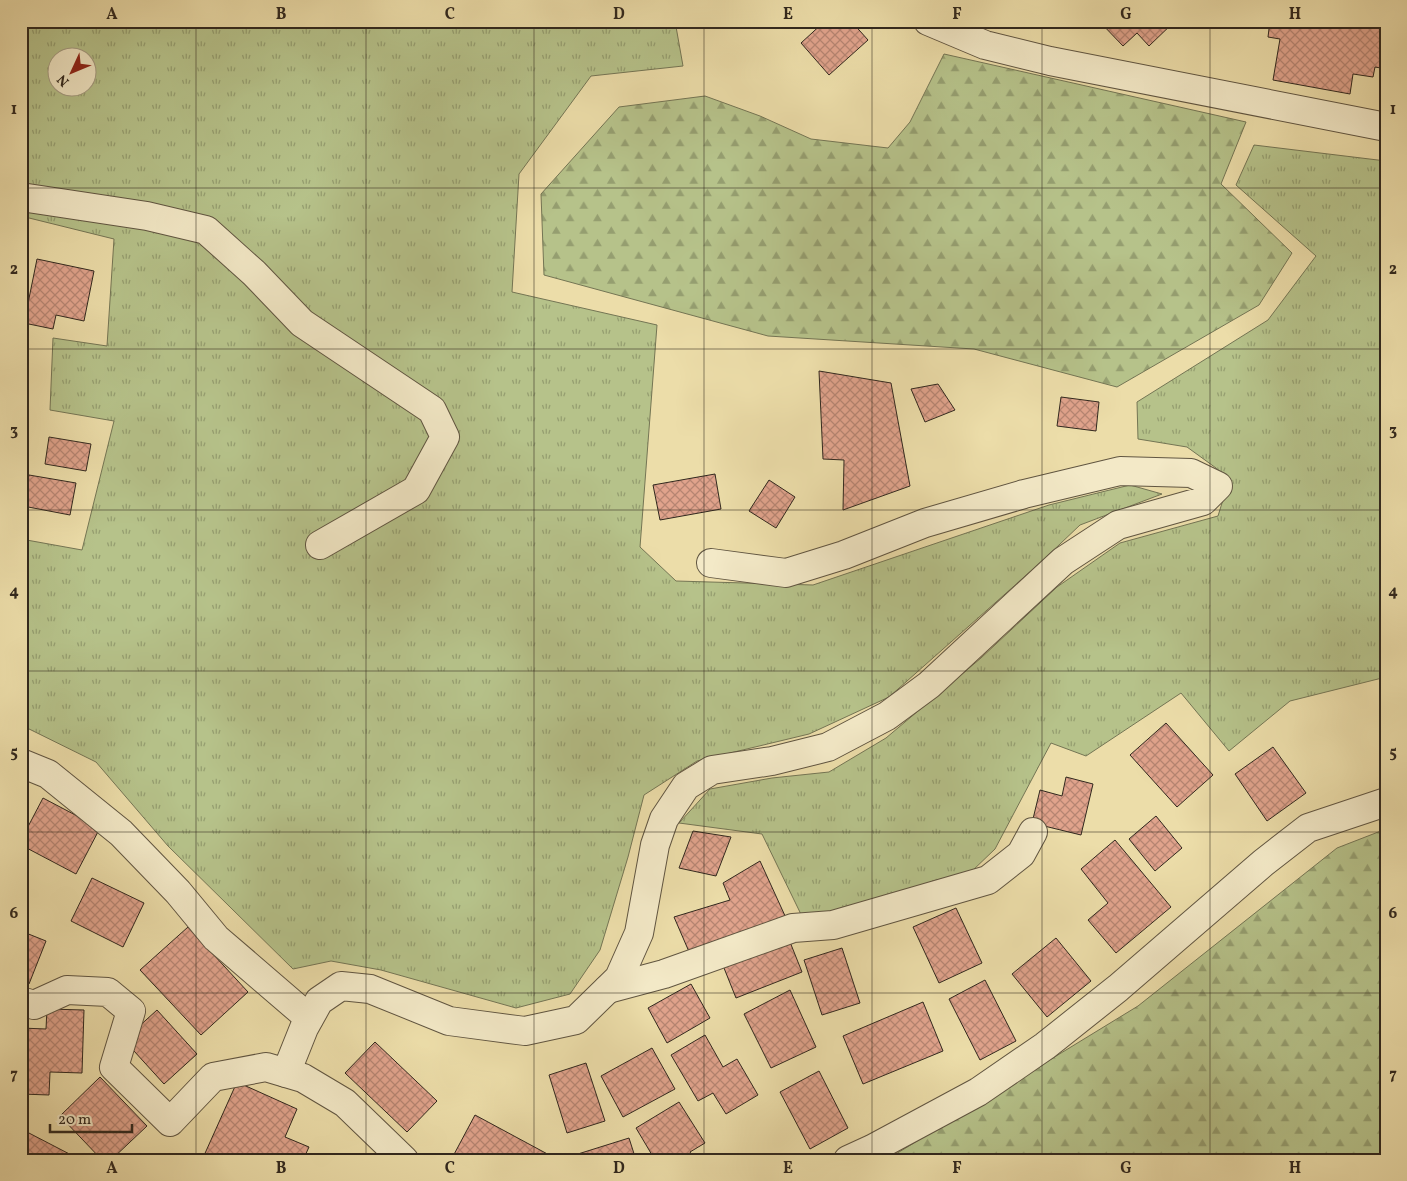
<svg xmlns="http://www.w3.org/2000/svg" width="1407" height="1181" font-family="Vollkorn,serif">
	<defs>
		<pattern id="grass-tufts" width="24" height="20" patternUnits="userSpaceOnUse" patternTransform="scale(1.25)"><rect width="24" height="20" fill="#b6c28a"/><path d="M3 7l-1-3M5 7V3M7 7l1-3M15 17l-1-3M17 17v-4M19 17l1-3" fill="none" stroke="#959e70"/></pattern>
		<pattern id="forest-firs" width="22" height="20" patternUnits="userSpaceOnUse" patternTransform="scale(1.25)"><rect width="22" height="20" fill="#b6c28a"/><path d="M5 1l3.5 6h-7zM16 11l3.5 6h-7z" fill="#959e70"/></pattern>
		<pattern id="building-cross-hatch" width="8" height="8" patternUnits="userSpaceOnUse" patternTransform="scale(1.25)"><rect width="8" height="8" fill="#e0a38c"/><path d="M0 0l8 8M0 8l8-8" fill="none" stroke="#b68572"/></pattern>
	</defs>
	<rect width="100%" height="100%" fill="#ecdda9"/>
	<filter id="stains"><feTurbulence type="fractalNoise" baseFrequency=".004" numOctaves="4"/><feColorMatrix values="0 0 0 0 .2 0 0 0 0 .09 0 0 0 0 .02 0 0 0 .5 -.17"/></filter>
	<radialGradient id="worn" r=".72"><stop offset=".6" stop-color="#630" stop-opacity="0"/><stop offset="1" stop-color="#630" stop-opacity=".3"/></radialGradient>
	<g fill="url(#grass-tufts)" stroke="#747554" fill-rule="evenodd">
		<path d="M21,21H675L683,66L591,76L519,174L512,292L657,325L640,547L676,581L813,585L1049,505L1130,485L1162,494L1080,525L1040,563L889,697L809,734L697,761L644,795L628,857L600,950L570,994L516,1008L381,970L331,961L293,969L168,846L96,762L21,725V539L82,550L114,421L50,410L53,338L107,346L114,239L21,216ZM58,58H88V88H58Z"/>
		<path d="M1254,145L1386,161V677L1290,701L1229,751L1181,693L1086,756L1051,743L995,849L946,896L812,937L762,834L679,823L710,789L772,778L829,772L886,738L981,658L1057,587L1120,543L1218,516L1227,487L1216,468L1187,447L1138,439L1137,402L1268,320L1316,256L1236,185Z"/>
	</g>
	<g fill="url(#forest-firs)" stroke="#747554">
		<path d="M944,54L1246,122L1221,184L1292,253L1259,305L1117,387L974,349L768,336L544,275L541,194L619,107L705,96L760,116L811,139L888,148L910,122Z"/>
		<path d="M1386,829V1160H886L1138,1006L1337,848Z"/>
	</g>
	<g fill="url(#building-cross-hatch)" stroke="#31281e">
		<path d="M825,21H851L868,40L829,75L801,43Z"/>
		<path d="M1099,21H1175L1149,46L1137,33L1123,46Z"/>
		<path d="M1270,21H1354L1386,27V69L1375,67L1373,77L1353,74L1350,94L1273,80L1280,39L1268,37Z"/>
		<path d="M37,259L94,271L84,321L56,315L53,329L24,323Z"/>
		<path d="M819,371L891,383L910,486L843,510L844,460L823,459Z"/>
		<path d="M938,384L955,410L925,422L911,389Z"/>
		<path d="M1061,397L1099,402L1096,431L1057,426Z"/>
		<path d="M49,437L91,444L86,471L45,464Z"/>
		<path d="M715,474L721,509L660,520L653,485Z"/>
		<path d="M29,475L76,483L70,515L23,506Z"/>
		<path d="M769,480L795,497L776,528L749,511Z"/>
		<path d="M1166,723L1213,775L1177,807L1130,755Z"/>
		<path d="M1273,747L1306,793L1267,821L1235,774Z"/>
		<path d="M1066,777L1093,784L1081,835L1032,823L1040,790L1062,796Z"/>
		<path d="M43,798L100,828L76,874L21,845V840Z"/>
		<path d="M1156,816L1182,848L1155,871L1129,839Z"/>
		<path d="M693,831L731,837L716,876L679,868Z"/>
		<path d="M1115,840L1171,907L1116,953L1088,920L1108,903L1081,869Z"/>
		<path d="M760,861L786,918L690,954L674,917L730,900L723,883Z"/>
		<path d="M92,878L144,903L123,947L71,921Z"/>
		<path d="M956,908L982,963L939,983L913,927Z"/>
		<path d="M188,927L248,992L201,1035L140,970Z"/>
		<path d="M21,931L46,941L29,984L21,980Z"/>
		<path d="M788,937L802,972L736,998L720,958Z"/>
		<path d="M1056,938L1091,981L1047,1017L1012,974Z"/>
		<path d="M842,948L860,1003L822,1015L804,960Z"/>
		<path d="M985,980L1016,1041L980,1060L949,999Z"/>
		<path d="M691,984L710,1018L667,1043L648,1008Z"/>
		<path d="M790,990L816,1047L771,1068L744,1014Z"/>
		<path d="M923,1002L943,1051L863,1084L843,1036Z"/>
		<path d="M47,1009L84,1010L82,1073L50,1072L49,1095L21,1094V1028L46,1029Z"/>
		<path d="M157,1010L197,1054L164,1084L124,1040Z"/>
		<path d="M705,1035L723,1067L737,1059L758,1095L726,1114L713,1093L698,1101L671,1055Z"/>
		<path d="M375,1042L437,1101L407,1132L345,1073Z"/>
		<path d="M652,1048L675,1089L623,1117L601,1076Z"/>
		<path d="M586,1063L605,1121L567,1133L549,1075Z"/>
		<path d="M819,1071L848,1128L810,1149L780,1092Z"/>
		<path d="M100,1077L147,1126L111,1160H102L60,1116Z"/>
		<path d="M237,1082L297,1109L285,1137L309,1147L303,1160H202Z"/>
		<path d="M679,1102L705,1143L690,1152L695,1160H655L636,1128Z"/>
		<path d="M475,1115L553,1157L552,1160H451Z"/>
		<path d="M27,1132L81,1160H21V1143Z"/>
		<path d="M629,1138L636,1160H563L562,1159Z"/>
	</g>
	<g fill="none" stroke-linecap="round" stroke-linejoin="round">
		<g stroke="#605541" stroke-width="30">
			<g id="minor">
				<path d="M21,197L147,216L206,230L254,273L302,323L432,410L445,437L416,490L320,545"/>
				<path d="M21,763L48,774L121,833L178,892L216,938L309,1018"/>
				<path d="M608,989L664,974L793,928L833,925L988,880L1021,854L1033,832"/>
				<path d="M21,1001L34,1005L67,990L108,992L131,1011L114,1067L170,1122L213,1077L266,1067L303,1078L345,1103L404,1160"/>
				<path d="M286,1073L304,1028L319,1001L341,986L370,989L449,1021L525,1031L576,1020L619,978L639,933L655,845L664,819L686,786L712,770L772,761L828,747L887,716L929,685L1063,561L1118,525L1203,501L1218,486L1191,473L1120,471L1024,494L925,523L844,555L786,573L711,563"/>
				<path d="M848,1160L872,1149L978,1092L1045,1046L1118,988L1263,863L1308,828L1386,802"/>
			</g>
		</g>
		<g stroke="#605541" stroke-width="30">
			<path id="tertiary" d="M928,21L985,45L1050,61L1386,127"/>
		</g>
		<use href="#minor" stroke="#f3e9c7" stroke-width="28"/>
		<use href="#tertiary" stroke="#f3e9c7" stroke-width="28"/>
	</g>
	<path fill="none" stroke="#31281e" stroke-width="1" stroke-opacity="0.55" d="M196,21V1160M366,21V1160M534,21V1160M704,21V1160M872,21V1160M1042,21V1160M1210,21V1160M21,188H1386M21,349H1386M21,510H1386M21,671H1386M21,832H1386M21,993H1386"/>
	<rect width="1407" height="1181" fill="none" stroke="#ecdda9" stroke-width="55"/>
	<g transform="translate(72 72) rotate(226)"><circle r="24" fill="#f3e9c7" stroke="#a59c83"/>
	<path d="M0-4L9 19L0 12L-9 19Z" fill="#8f2418"/>
	<text y="-8" font-size="14" font-weight="bold" text-anchor="middle" fill="#31281e">N</text>
	</g>
	<path d="M50 1124v8h82v-8" fill="none" stroke="#31281e" stroke-width="2.5"/>
	<text x="58" y="1124" font-size="15" fill="#31281e" stroke="#f3e9c7" stroke-width="4" paint-order="stroke">20 m</text>
	<rect x="28" y="28" width="1352" height="1126" fill="none" stroke="#31281e" stroke-width="2"/>
	<g font-size="16" text-anchor="middle" font-weight="bold" fill="#31281e">
		<text x="112" y="19">A</text>
		<text x="281" y="19">B</text>
		<text x="450" y="19">C</text>
		<text x="619" y="19">D</text>
		<text x="788" y="19">E</text>
		<text x="957" y="19">F</text>
		<text x="1126" y="19">G</text>
		<text x="1295" y="19">H</text>
		<text x="14" y="114">1</text>
		<text x="1393" y="114">1</text>
		<text x="14" y="274">2</text>
		<text x="1393" y="274">2</text>
		<text x="14" y="435">3</text>
		<text x="1393" y="435">3</text>
		<text x="14" y="596">4</text>
		<text x="1393" y="596">4</text>
		<text x="14" y="757">5</text>
		<text x="1393" y="757">5</text>
		<text x="14" y="918">6</text>
		<text x="1393" y="918">6</text>
		<text x="14" y="1079">7</text>
		<text x="1393" y="1079">7</text>
		<text x="112" y="1173">A</text>
		<text x="281" y="1173">B</text>
		<text x="450" y="1173">C</text>
		<text x="619" y="1173">D</text>
		<text x="788" y="1173">E</text>
		<text x="957" y="1173">F</text>
		<text x="1126" y="1173">G</text>
		<text x="1295" y="1173">H</text>
	</g>
	<rect width="100%" height="100%" filter="url(#stains)"/>
	<rect width="100%" height="100%" fill="url(#worn)"/>
</svg>
